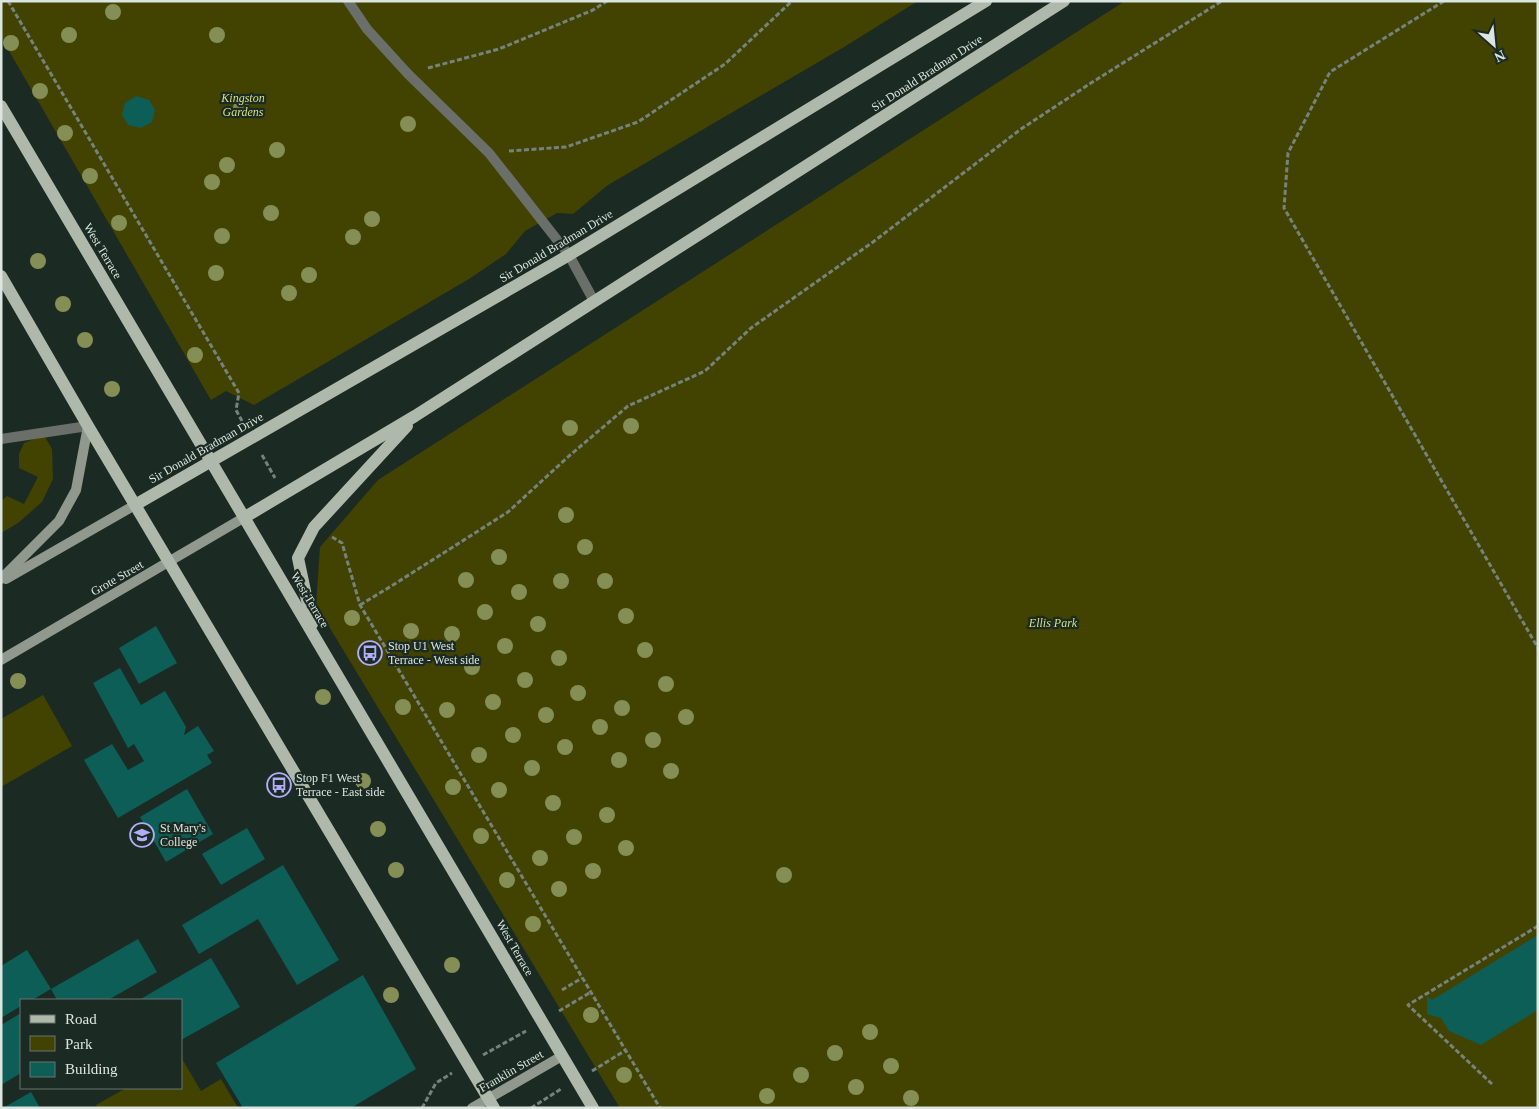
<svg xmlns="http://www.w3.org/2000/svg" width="1539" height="1109" font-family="'Times New Roman',serif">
	<rect width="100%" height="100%" fill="#1b2b23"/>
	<g fill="#424301">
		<path d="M1,1H918L844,47L608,185L573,214L557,213L525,231L506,254L469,279L254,405L226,391L211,400L1,37Z"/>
		<path d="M1125,1H1538V1108H620L316,605L320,547L378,480Z"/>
		<path d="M44,435L52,449L53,479L42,502L18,523L1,533V501L7,496L24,504L38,477L19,468V454L24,443Z"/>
		<path d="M43,695L72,746L1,787V719Z"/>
		<path d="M181,1057L201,1091L221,1079L238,1108H97L96,1105L126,1088H181Z"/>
	</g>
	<g fill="#0d5e57">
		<path d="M136,96L149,100L155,110L152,122L141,128L128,125L122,115L125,103Z"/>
		<path d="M156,626L177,663L139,684L119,648Z"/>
		<path d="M120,668L141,705L165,691L186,727L184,735L198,726L214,751L207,755L212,763L118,818L84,760L112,744L128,770L144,761L134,744L128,748L93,683Z"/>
		<path d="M187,789L213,834L166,862L140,817Z"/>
		<path d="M247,828L265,859L221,885L202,854Z"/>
		<path d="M283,865L339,960L297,985L258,919L199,954L182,925Z"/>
		<path d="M1538,935V1010L1481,1045L1449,1031L1441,1018L1427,1014V996L1432,1000Z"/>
		<path d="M138,939L157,972L108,1000H57L51,989L32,1000H21V1006L1,1018V966L27,950L51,989Z"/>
		<path d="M211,958L240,1007L181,1040V1000H139Z"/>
		<path d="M363,975L416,1069L351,1108H243L216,1063Z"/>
		<path d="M21,1013V1073L1,1085V1025Z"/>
		<path d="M31,1092L40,1108H3Z"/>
	</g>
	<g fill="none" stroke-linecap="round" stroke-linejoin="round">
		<g stroke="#76837d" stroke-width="3" stroke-dasharray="5 2.5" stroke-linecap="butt">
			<path d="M8,1L239,393L236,410L242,421"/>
			<path d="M1444,1L1330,72L1288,153L1284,208L1538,648"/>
			<path d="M428,68L499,49L593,10L607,1"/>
			<path d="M509,151L566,147L638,122L725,64L792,1"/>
			<path d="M262,455L275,478"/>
			<path d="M332,537L342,543L360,605L660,1108"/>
			<path d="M360,605L393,585L508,512L569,456L628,406L705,371L751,328L873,242L1021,129L1091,83L1222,1"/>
			<path d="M562,990L582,978"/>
			<path d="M559,1011L591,992"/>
			<path d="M483,1055L526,1031"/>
			<path d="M592,1071L626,1050"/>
			<path d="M1492,1084L1408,1005L1538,926"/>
			<path d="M422,1108L436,1083L452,1073"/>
			<path d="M531,1108L561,1089"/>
		</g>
		<g stroke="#6b6f69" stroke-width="10">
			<path d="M348,1L367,29L408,74L489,153L569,255L594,301"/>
			<path d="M1,439L88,426"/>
		</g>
		<g stroke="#91998e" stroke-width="10">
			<path d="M1,579L59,521L76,490L88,426"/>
			<path d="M6,579L135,505"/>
			<path d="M1,660L245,517"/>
			<path d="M472,1108L562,1056"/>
		</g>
		<g stroke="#afb9ab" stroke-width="12">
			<path d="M1,106L593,1108"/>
			<path d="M1,276L88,426L494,1108"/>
			<path d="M135,505L569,255L986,1"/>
			<path d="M245,517L415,416L1064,1"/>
			<path d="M312,624L298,558L314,527L407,426"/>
		</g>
	</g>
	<g fill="#858e55">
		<circle cx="113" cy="12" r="8"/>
		<circle cx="69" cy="35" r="8"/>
		<circle cx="217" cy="35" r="8"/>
		<circle cx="11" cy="43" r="8"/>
		<circle cx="40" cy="91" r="8"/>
		<circle cx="241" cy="108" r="8"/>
		<circle cx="408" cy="124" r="8"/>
		<circle cx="65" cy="133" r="8"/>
		<circle cx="277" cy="150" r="8"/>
		<circle cx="227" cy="165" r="8"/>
		<circle cx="90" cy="176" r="8"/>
		<circle cx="212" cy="182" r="8"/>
		<circle cx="271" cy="213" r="8"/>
		<circle cx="372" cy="219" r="8"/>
		<circle cx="119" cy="223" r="8"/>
		<circle cx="222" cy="236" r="8"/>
		<circle cx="353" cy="237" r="8"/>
		<circle cx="38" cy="261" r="8"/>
		<circle cx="216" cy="273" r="8"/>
		<circle cx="309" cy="275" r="8"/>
		<circle cx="289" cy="293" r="8"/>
		<circle cx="63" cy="304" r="8"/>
		<circle cx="85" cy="340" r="8"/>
		<circle cx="195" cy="355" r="8"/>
		<circle cx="112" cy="389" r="8"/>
		<circle cx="631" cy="426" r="8"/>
		<circle cx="570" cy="428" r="8"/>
		<circle cx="566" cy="515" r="8"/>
		<circle cx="585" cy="547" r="8"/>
		<circle cx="499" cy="557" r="8"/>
		<circle cx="466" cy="580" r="8"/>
		<circle cx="561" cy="581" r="8"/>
		<circle cx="605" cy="581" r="8"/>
		<circle cx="519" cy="592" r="8"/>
		<circle cx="485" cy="612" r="8"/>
		<circle cx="626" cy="616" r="8"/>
		<circle cx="352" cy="618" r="8"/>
		<circle cx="538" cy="624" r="8"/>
		<circle cx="411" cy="631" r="8"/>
		<circle cx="452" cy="634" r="8"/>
		<circle cx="505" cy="646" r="8"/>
		<circle cx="645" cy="650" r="8"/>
		<circle cx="559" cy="658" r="8"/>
		<circle cx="472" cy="667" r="8"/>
		<circle cx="525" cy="680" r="8"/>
		<circle cx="18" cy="681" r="8"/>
		<circle cx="666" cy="684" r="8"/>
		<circle cx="578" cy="693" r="8"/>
		<circle cx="323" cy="697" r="8"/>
		<circle cx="493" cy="702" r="8"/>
		<circle cx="403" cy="707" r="8"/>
		<circle cx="622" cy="708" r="8"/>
		<circle cx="447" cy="710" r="8"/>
		<circle cx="546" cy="715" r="8"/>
		<circle cx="686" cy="717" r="8"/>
		<circle cx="600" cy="727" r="8"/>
		<circle cx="513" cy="735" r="8"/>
		<circle cx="653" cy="740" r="8"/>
		<circle cx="565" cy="747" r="8"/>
		<circle cx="479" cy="755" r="8"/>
		<circle cx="619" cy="760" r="8"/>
		<circle cx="532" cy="768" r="8"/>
		<circle cx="671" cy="771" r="8"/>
		<circle cx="363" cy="781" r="8"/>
		<circle cx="453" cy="787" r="8"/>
		<circle cx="499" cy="790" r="8"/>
		<circle cx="553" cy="803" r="8"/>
		<circle cx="607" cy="815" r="8"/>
		<circle cx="378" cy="829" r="8"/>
		<circle cx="481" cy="836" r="8"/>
		<circle cx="574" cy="837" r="8"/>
		<circle cx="626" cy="848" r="8"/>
		<circle cx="540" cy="858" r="8"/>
		<circle cx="396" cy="870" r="8"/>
		<circle cx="593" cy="871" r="8"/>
		<circle cx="784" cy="875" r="8"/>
		<circle cx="507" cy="880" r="8"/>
		<circle cx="559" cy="889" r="8"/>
		<circle cx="533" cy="924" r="8"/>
		<circle cx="452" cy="965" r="8"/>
		<circle cx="391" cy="995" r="8"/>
		<circle cx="591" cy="1015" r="8"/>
		<circle cx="870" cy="1032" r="8"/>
		<circle cx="835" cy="1053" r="8"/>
		<circle cx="891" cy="1066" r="8"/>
		<circle cx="624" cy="1075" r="8"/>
		<circle cx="801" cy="1075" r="8"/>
		<circle cx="856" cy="1087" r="8"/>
		<circle cx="767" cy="1096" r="8"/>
		<circle cx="911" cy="1098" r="8"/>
	</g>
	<defs>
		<g id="bus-ring" transform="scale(1.25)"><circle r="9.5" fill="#1b2b23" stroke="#b2adf9" stroke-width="1.5"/><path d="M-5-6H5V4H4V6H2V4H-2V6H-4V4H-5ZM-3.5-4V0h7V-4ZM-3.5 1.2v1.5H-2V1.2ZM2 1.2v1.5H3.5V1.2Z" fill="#b2adf9"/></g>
		<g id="university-ring" transform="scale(1.25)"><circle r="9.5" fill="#1b2b23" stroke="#b2adf9" stroke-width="1.5"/><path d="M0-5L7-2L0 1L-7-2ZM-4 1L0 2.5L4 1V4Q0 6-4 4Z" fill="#b2adf9"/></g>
	</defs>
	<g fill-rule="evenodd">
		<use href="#bus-ring" x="370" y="653"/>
		<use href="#bus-ring" x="279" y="785"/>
		<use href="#university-ring" x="142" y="835"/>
	</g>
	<g text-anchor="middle" stroke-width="4.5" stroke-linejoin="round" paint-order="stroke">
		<g font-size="12" fill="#dce5e0" stroke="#1b2b23">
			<text transform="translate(927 73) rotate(-33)" y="4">Sir Donald Bradman Drive</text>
			<text transform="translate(556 246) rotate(-31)" y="4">Sir Donald Bradman Drive</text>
			<text transform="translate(103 251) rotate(59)" y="4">West Terrace</text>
			<text transform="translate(206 448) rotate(-30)" y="4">Sir Donald Bradman Drive</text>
			<text transform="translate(117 578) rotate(-30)" y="4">Grote Street</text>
			<text transform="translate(310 600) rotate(59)" y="4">West Terrace</text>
			<text transform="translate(515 948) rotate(60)" y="4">West Terrace</text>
			<text transform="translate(511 1071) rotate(-30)" y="4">Franklin Street</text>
		</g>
		<g font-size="12" font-style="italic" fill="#dcdf7e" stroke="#1b2b23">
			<text x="243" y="102">Kingston<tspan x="243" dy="14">Gardens</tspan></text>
			<text x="1053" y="627">Ellis Park</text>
		</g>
		<g font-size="12" fill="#dce5e0" stroke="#1b2b23" text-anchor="start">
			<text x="388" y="650">Stop U1 West<tspan x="388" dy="14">Terrace - West side</tspan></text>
			<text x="296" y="782">Stop F1 West<tspan x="296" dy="14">Terrace - East side</tspan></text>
			<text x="160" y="832">St Mary's<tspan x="160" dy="14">College</tspan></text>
		</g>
	</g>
	<rect width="1539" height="1109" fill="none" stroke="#dce5e0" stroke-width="5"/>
	<rect x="20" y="999" width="162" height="90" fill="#1b2b23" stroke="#68756f"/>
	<rect x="30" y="1015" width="25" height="8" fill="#afb9ab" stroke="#68756f"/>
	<text x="65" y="1024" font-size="15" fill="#dce5e0">Road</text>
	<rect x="30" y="1036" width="25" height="15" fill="#424301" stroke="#68756f"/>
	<text x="65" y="1049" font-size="15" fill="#dce5e0">Park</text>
	<rect x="30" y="1062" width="25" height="15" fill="#0d5e57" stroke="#68756f"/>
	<text x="65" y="1074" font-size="15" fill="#dce5e0">Building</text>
	<g transform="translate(1494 45) rotate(153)" stroke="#1b2b23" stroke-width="4" paint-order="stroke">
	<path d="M0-4L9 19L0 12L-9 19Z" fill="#dce5e0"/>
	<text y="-8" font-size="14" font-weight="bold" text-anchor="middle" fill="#dce5e0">N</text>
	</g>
</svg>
